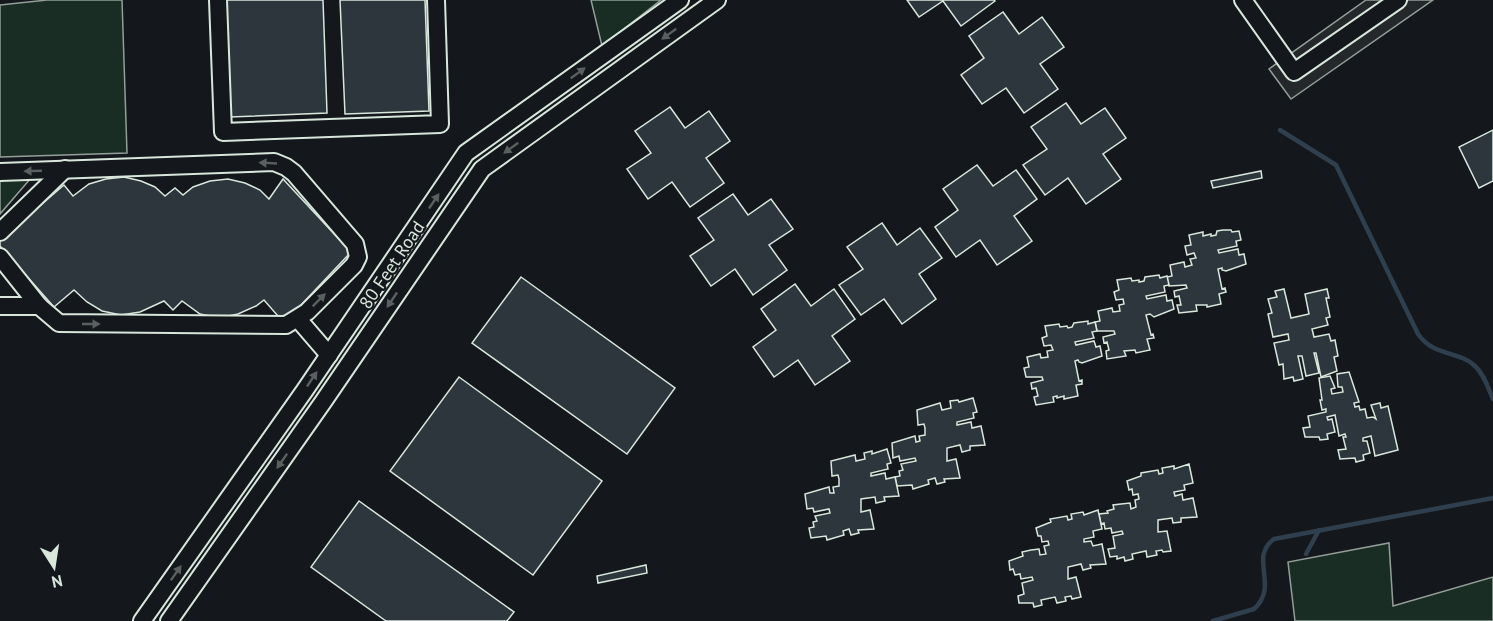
<svg xmlns="http://www.w3.org/2000/svg" width="1493" height="621" font-family="'PT Sans',sans-serif">
	<rect width="100%" height="100%" fill="#14181c"/>
	<g fill="#1a2d24" stroke="#939e99" stroke-width="1.5">
		<path d="M47,0H122L127,153L0,157V5Z"/>
		<path d="M591,0H661L602,46Z"/>
		<path d="M0,178H31L0,214Z"/>
		<path d="M1389,543L1393,606L1493,577V621H1295L1288,562Z"/>
	</g>
	<path fill="#24282b" stroke="#939e99" stroke-width="1.5" d="M1366,0H1433L1291,99L1269,69Z"/>
	<g fill="none" stroke-linecap="round" stroke-linejoin="round">
		<g stroke="#2f3f4d" stroke-width="4.5">
			<path d="M1280,130L1336,165L1418,334C1434,357 1458,350 1475,366C1484,374 1488,388 1493,399"/>
			<path d="M1306,554L1319,530"/>
			<path d="M1213,621L1254,609C1280,585 1248,558 1274,539L1493,498"/>
		</g>
	</g>
	<g fill="#2c363c" stroke="#d8e6dc" stroke-width="1.5">
		<path d="M225,0H323L327,113L230,117Z"/>
		<path d="M340,0H425L429,111L345,114Z"/>
		<path d="M907,0H994L995,1L961,26L943,1L919,17Z"/>
		<path d="M1003,12L1019,34L1042,17L1064,47L1040,64L1058,89L1024,113L1006,88L982,104L961,75L984,58L969,36Z"/>
		<path d="M1066,103L1081,124L1105,108L1126,138L1103,154L1121,179L1086,204L1068,178L1045,195L1023,165L1047,149L1031,127Z"/>
		<path d="M670,107L685,128L709,111L730,141L706,158L724,183L690,207L672,182L648,199L627,169L651,153L635,131Z"/>
		<path d="M1493,130V181L1479,188L1459,147Z"/>
		<path d="M977,165L993,186L1016,170L1037,199L1014,216L1032,241L997,265L980,240L956,257L935,227L958,210L943,189Z"/>
		<path d="M1261,171L1262,178L1213,188L1211,181Z"/>
		<path d="M124,177L141,181L155,187L165,196L175,188L183,195L193,187L210,181L228,179L245,183L260,190L269,199L283,179L351,252L284,323L264,300L256,306L238,314L219,318L200,314L182,301L173,310L164,301L140,312L121,315L102,311L87,302L74,290L54,307L0,246V240L64,185L73,196L89,184L106,179Z"/>
		<path d="M733,194L748,215L771,199L793,229L769,245L787,270L753,295L735,269L711,286L690,256L714,240L698,218Z"/>
		<path d="M882,223L897,245L920,228L942,258L919,274L936,299L902,324L884,299L861,315L839,285L863,269L847,247Z"/>
		<path d="M1223,230H1231L1232,232L1239,231L1241,240L1236,241L1237,246L1218,250L1219,253L1238,249L1239,255L1244,254L1246,264L1226,271L1222,270V268L1218,269L1222,289L1225,288L1226,292L1219,294L1221,304L1207,307V305H1196L1197,311L1179,313L1177,305H1181L1179,296L1175,297L1174,291L1187,288L1186,285L1169,286L1167,277L1172,276L1170,265L1184,262L1185,267L1192,265L1190,259L1196,258L1194,253L1187,255L1185,246L1191,245L1189,235L1203,232V236L1211,234V236L1216,235L1217,231Z"/>
		<path d="M1159,275L1160,278L1167,276L1169,285L1164,286L1165,292L1146,296L1147,299L1166,295L1167,301L1172,300L1174,309L1154,317L1150,314L1146,315L1151,335L1153,334L1154,338L1147,339L1150,350L1136,353L1135,350L1124,351L1126,356L1107,359L1106,351L1109,350L1107,342L1104,343L1103,337L1115,334L1114,331H1097L1095,322L1100,321L1098,311L1112,308L1113,312L1120,311L1119,305L1124,304L1123,299L1116,300L1114,292L1119,290L1117,280L1131,278L1132,281L1139,280V282L1144,281L1145,277Z"/>
		<path d="M521,277L675,388L627,454L472,343Z"/>
		<path d="M795,284L811,306L834,289L855,319L832,336L850,361L815,385L798,360L774,377L753,347L776,330L761,309Z"/>
		<path d="M1284,289L1291,318L1309,314L1305,294L1327,289L1329,298H1326L1330,317L1326,318L1328,325L1312,329L1314,337L1329,334L1331,341L1335,340L1338,356L1334,357L1337,371L1321,377L1316,353H1314L1319,373L1306,376L1302,356H1298L1303,379L1294,381L1293,377L1284,379L1283,364L1279,365L1274,343L1289,340L1288,334L1273,337L1268,314L1272,313L1268,299L1277,297L1275,291Z"/>
		<path d="M1088,321V324L1095,322L1097,331L1092,332L1094,338L1075,342L1076,345L1094,341L1096,347L1100,346L1102,356L1082,363L1079,362L1078,360L1075,361L1079,381L1082,380V384L1076,385L1078,396L1064,399V396L1057,398V396L1053,397L1054,402L1036,405L1034,397L1038,396L1036,388L1032,389L1031,383L1043,380L1042,377H1026L1024,368L1029,367L1027,357L1040,354L1041,358L1048,357L1047,351L1053,350L1051,345L1044,346L1042,338L1047,336L1045,326L1059,324L1060,327L1067,326L1068,328L1072,327L1074,323Z"/>
		<path d="M1349,372L1359,402L1354,403L1355,407L1359,406L1360,410L1365,409L1367,418L1373,417L1376,419L1371,405L1380,403L1381,408L1388,406L1398,450L1375,456L1371,436L1363,438V441H1367L1370,453L1363,455L1364,460L1356,462L1355,458L1340,459L1338,450L1346,449L1343,437H1346L1345,434L1339,436L1335,415L1327,417L1328,420L1332,419L1335,432L1327,434L1328,439L1320,440L1319,437H1305L1303,428L1310,427L1308,416L1326,412V409L1322,410L1320,400H1322L1319,378L1330,376L1335,388L1331,389L1332,394L1343,392L1342,387H1338L1337,374Z"/>
		<path d="M459,377L602,481L533,575L390,471Z"/>
		<path d="M973,398L977,412L973,413L974,418L957,422V425L971,422L972,428L981,426L985,445L970,446V450L962,452L960,445L947,448V461L956,459L960,478L944,479L945,482L937,484L935,478L928,480L929,484L913,489L912,485L897,486L895,477L900,476L899,471L903,470L901,464L916,461L915,458L900,461L899,456L893,458L892,443L915,436L916,442L920,441L919,436L925,435V428L924,424L918,425L917,410L940,403L942,410L951,408L950,401L958,400L959,402Z"/>
		<path d="M887,449L891,463L887,464L888,469L871,473V476L885,473L886,479L895,477L899,496L884,497L885,501L876,503L875,497L861,499V512L870,510L874,529L858,530L859,533L851,535L849,529L843,531L844,535L827,540L826,536L811,538L809,528L814,527L813,522L817,521L815,516L830,513L829,509L814,512L813,508L807,509L805,494L829,487L830,493H834L833,487L839,486V479L838,475L832,476L831,461L855,455L856,461L865,459L864,453L872,451V454Z"/>
		<path d="M1189,464L1193,483L1184,485L1185,490L1174,492L1175,496L1182,494L1183,500L1193,498L1197,517L1181,518V522L1173,523L1172,518L1158,520V532L1167,531L1171,551L1163,552L1162,550L1156,551L1157,555L1147,557L1146,551L1132,554L1133,559L1125,561L1124,557L1117,559V556L1110,557L1108,549L1115,548L1113,536L1123,534L1122,531L1112,533L1111,528L1105,529L1104,523L1101,524L1099,514L1108,513L1107,511L1114,509L1113,505L1121,504L1130,503L1131,509L1136,507L1135,500L1139,499L1138,494L1133,495L1132,489L1129,490L1127,481L1141,476V473L1158,470L1159,474L1163,473L1162,468L1174,466V469Z"/>
		<path d="M359,501L514,612L507,621H386L311,567Z"/>
		<path d="M1098,510L1102,529L1093,531L1094,537L1084,539V542L1091,541L1093,546L1102,544L1106,564L1090,565L1091,568L1083,570L1081,564L1068,567V579L1076,577L1081,597L1072,599L1071,596L1065,597L1066,601L1057,603L1055,597L1041,600L1042,605L1034,607L1033,603H1019L1018,596L1024,594L1022,583L1033,580L1032,577L1021,579L1020,574L1015,575L1013,569L1010,570L1009,561L1023,556L1022,552L1031,550L1039,549L1040,555L1046,554L1044,546L1049,545L1048,541L1042,542L1041,536H1038L1036,528L1051,522L1050,519L1067,516L1068,520L1072,519L1071,514L1083,512L1084,515Z"/>
		<path d="M646,565L647,573L598,583L597,576Z"/>
	</g>
	<g fill="none" stroke-linecap="round" stroke-linejoin="round">
		<g stroke="#d8e6dc" stroke-width="20">
			<g id="minor">
				<path d="M218,0L223,132L440,124L436,0"/>
				<path d="M1243,0L1294,72L1398,0"/>
				<path d="M0,172L274,162L286,167L294,173L355,244L358,257L354,265L307,312L286,325L59,323L39,306L0,257"/>
				<path d="M0,232L65,169"/>
				<path d="M0,306H39"/>
				<path d="M298,319L329,355"/>
				<path d="M142,621L305,390L466,153L680,0"/>
				<path d="M169,621L323,402L482,169L717,0"/>
			</g>
		</g>
		<use href="#minor" stroke="#14181c" stroke-width="16"/>
	</g>
	<defs><path id="oneway-solid" d="M-6-.8H1V-3.2L6.5 0L1 3.2V.8H-6Z" transform="scale(1.5)"/></defs>
	<g fill="#59605f">
		<use href="#oneway-solid" transform="translate(669 34) rotate(144)"/>
		<use href="#oneway-solid" transform="translate(578 73) rotate(-36)"/>
		<use href="#oneway-solid" transform="translate(511 148) rotate(144)"/>
		<use href="#oneway-solid" transform="translate(268 163) rotate(-177)"/>
		<use href="#oneway-solid" transform="translate(33 171) rotate(178)"/>
		<use href="#oneway-solid" transform="translate(434 201) rotate(-56)"/>
		<use href="#oneway-solid" transform="translate(319 300) rotate(-45)"/>
		<use href="#oneway-solid" transform="translate(392 300) rotate(124)"/>
		<use href="#oneway-solid" transform="translate(91 324)"/>
		<use href="#oneway-solid" transform="translate(312 379) rotate(-56)"/>
		<use href="#oneway-solid" transform="translate(282 461) rotate(125)"/>
		<use href="#oneway-solid" transform="translate(176 573) rotate(-55)"/>
	</g>
	<g text-anchor="middle" stroke-width="4.5" stroke-linejoin="round" paint-order="stroke">
		<g font-size="18" fill="#d8e6dc" stroke="#14181c">
			<text transform="translate(392 265) rotate(-56)" y="6">80 Feet Road</text>
		</g>
	</g>
	<g transform="translate(54 567) rotate(168)" stroke="#14181c" stroke-width="4.5" paint-order="stroke">
	<path d="M0-4.5L10 22L0 15L-10 22Z" fill="#d8e6dc"/>
	<text y="-9" font-size="16" font-weight="bold" text-anchor="middle" fill="#d8e6dc">N</text>
	</g>
</svg>
